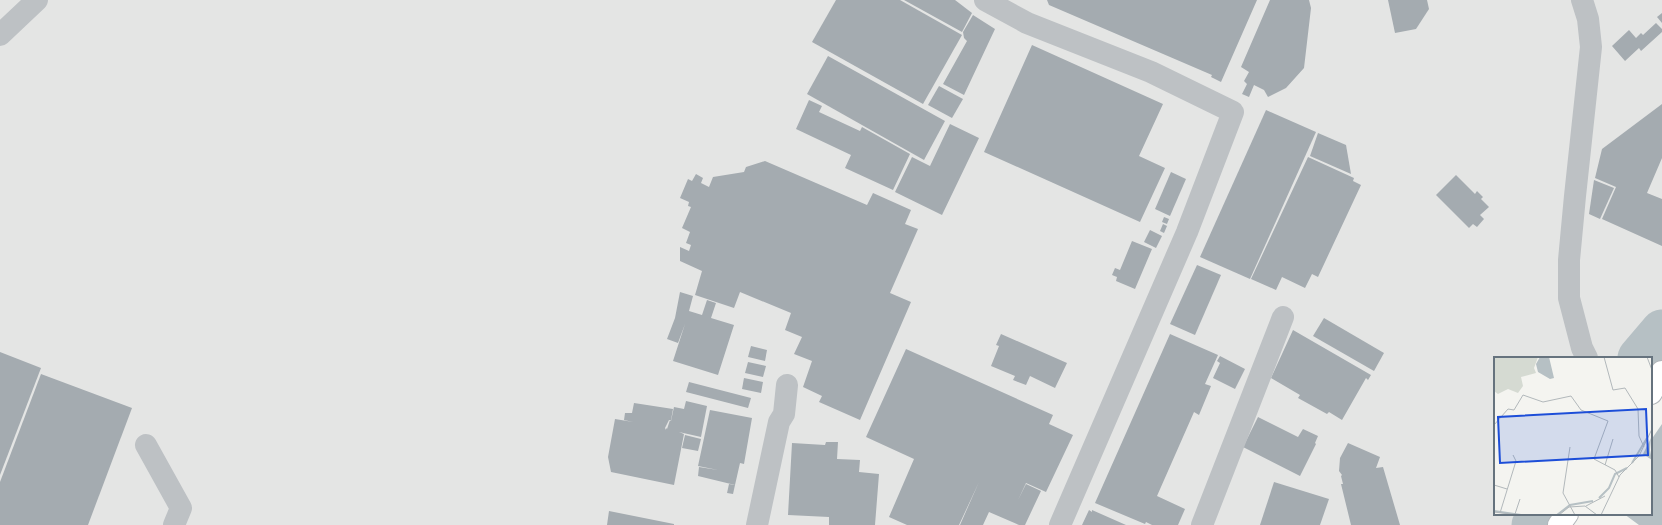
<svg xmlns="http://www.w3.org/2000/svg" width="1662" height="525" font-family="Raleway,sans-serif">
	<rect width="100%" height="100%" fill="#f4f4f0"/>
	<path fill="#e4e5e4" d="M0,0H1662V328L1635,358H1495V514H1536L1527,525H0Z"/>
	<path fill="#b6c0c4" d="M1662,424V525H1639L1624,514H1651V440Z"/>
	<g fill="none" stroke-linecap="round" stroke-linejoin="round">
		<g stroke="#b6c0c4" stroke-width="43">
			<path d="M1639,358L1662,331"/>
			<path d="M1533,525L1543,514"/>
		</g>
	</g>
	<g fill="#a4abb0">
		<path d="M836,0H900L962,35L923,104L812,42Z"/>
		<path d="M904,0H955L972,13L962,32Z"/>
		<path d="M1047,0H1257L1221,82L1211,77L1212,75L1049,5Z"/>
		<path d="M1270,0H1309L1311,8L1304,68L1286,88L1268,97L1264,90L1254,85L1249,97L1242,94L1247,84L1244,81L1249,72L1241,67Z"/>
		<path d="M1388,0H1427L1429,9L1416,29L1395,33Z"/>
		<path d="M1662,13V23L1657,17Z"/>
		<path d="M973,15L995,29L964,95L943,84L967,41L964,38L963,32Z"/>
		<path d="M1656,23L1662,29V32L1641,51L1639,48L1625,61L1612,46L1629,30L1636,38L1641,33L1643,35Z"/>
		<path d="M1032,45L1163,104L1139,156L1165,168L1140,222L984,152Z"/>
		<path d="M828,56L945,121L924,160L807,94Z"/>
		<path d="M939,86L963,99L952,118L928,105Z"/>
		<path d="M809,100L822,106L819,112L860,131L862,127L910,154L893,190L845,168L851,155L796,129Z"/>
		<path d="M1662,104V158L1647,193L1662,199V246L1602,219L1616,187L1595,178L1602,149Z"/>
		<path d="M1266,110L1316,132L1250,279L1200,257Z"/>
		<path d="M950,124L979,138L942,215L895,192L912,157L930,166Z"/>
		<path d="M1318,133L1346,145L1351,174L1310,156Z"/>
		<path d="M1308,157L1354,178L1353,181L1361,185L1318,277L1312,274L1305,288L1282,277L1276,290L1251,279Z"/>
		<path d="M765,161L867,205L873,193L911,210L905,224L918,229L890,293L911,302L860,420L819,402L822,396L803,387L812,361L794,354L802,337L785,330L791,313L740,292L734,308L695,295L702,271L680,261V247L689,251L691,245L686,243L690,232L682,228L691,207L688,206L689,202L680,198L688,179L692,181L696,174L703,178L701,183L709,187L713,177L744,172L746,167Z"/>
		<path d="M1171,172L1186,179L1170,216L1155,209Z"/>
		<path d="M1456,175L1475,194L1477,191L1483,197L1481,199L1489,207L1480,215L1484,219L1477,227L1473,224L1469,228L1436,195Z"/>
		<path d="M1594,180L1614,188L1600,219L1589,214Z"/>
		<path d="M1164,217L1169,219L1167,224L1162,222Z"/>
		<path d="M1163,224L1167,226L1164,233L1160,231Z"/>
		<path d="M1150,230L1162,236L1156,248L1144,242Z"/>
		<path d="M1132,241L1152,249L1135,289L1116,281L1117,277L1112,275L1115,268L1120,270Z"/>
		<path d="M1197,265L1221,275L1195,335L1170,324Z"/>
		<path d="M680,292L693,296L689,311L702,315L707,300L716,303L711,318L734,325L718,375L673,361L685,324L678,343L667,339L675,318Z"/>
		<path d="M1324,318L1384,353L1374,371L1313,336Z"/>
		<path d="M1293,330L1371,375L1368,380L1366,378L1342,420L1329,412L1327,414L1298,398L1300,395L1271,378Z"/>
		<path d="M1001,334L1067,363L1055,388L1030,376L1026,385L1013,380L1015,376L991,366L999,346L996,345Z"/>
		<path d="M1170,334L1218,355L1205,384L1211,386L1199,415L1194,412L1157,496L1185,509L1178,525H1152L1146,522L1145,524L1095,503Z"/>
		<path d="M751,346L767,350L765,361L748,357Z"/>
		<path d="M906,349L1053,415L1049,424L1073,435L1046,492L1026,483L1018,500L1026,484L1041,491L1025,525H1019L989,512L983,525H960L979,482L959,525H907L889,517L914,459L866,437Z"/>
		<path d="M0,352L41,368L0,475Z"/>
		<path d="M1220,356L1245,369L1235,389L1213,378L1220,363L1217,361Z"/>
		<path d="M748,362L766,366L763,377L745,373Z"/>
		<path d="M41,374L132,408L88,525H0V482Z"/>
		<path d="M744,378L763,382L761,393L742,389Z"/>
		<path d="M689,382L751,398L748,408L686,392Z"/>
		<path d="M686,401L707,406L701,437L679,432L684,434L674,485L611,472L608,457L615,419L633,422L624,420L625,413H632L634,403L673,409L671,420H669L665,428L643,425L665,428V430L666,428L667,429L670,420L671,421L674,407L684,409Z"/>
		<path d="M710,410L752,418L744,464L740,463L735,485L698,476L699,467L718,470L698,466Z"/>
		<path d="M1258,417L1298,437L1303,429L1318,436L1315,443L1316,444L1300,476L1243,447Z"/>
		<path d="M685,435L701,439L698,451L682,448Z"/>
		<path d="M826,442H838L837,459L860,460L859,472L879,474L875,525H829V517L788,515L792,443L825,445Z"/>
		<path d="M1348,443L1380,457L1376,468L1383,467L1400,525H1351L1341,484H1343L1341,476L1342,475L1339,471L1340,458Z"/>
		<path d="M1274,482L1329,499L1320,525H1260Z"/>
		<path d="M729,484L735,485L733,494L727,493Z"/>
		<path d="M1089,510L1092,512V510L1126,525H1082Z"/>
		<path d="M609,511L674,524V525H607Z"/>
	</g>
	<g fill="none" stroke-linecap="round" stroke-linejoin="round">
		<g stroke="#b2b6ba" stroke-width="24">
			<g id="secondary">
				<path d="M1651,393L1662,372"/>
				<path d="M1559,525L1567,514"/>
			</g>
		</g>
		<g stroke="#bdc1c4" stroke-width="22">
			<path d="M985,0L1027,23L1151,72L1233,112L1187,232L1060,525"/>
			<path d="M1582,0L1588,19L1591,47L1575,196L1569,260V298L1582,348L1587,358"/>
			<path d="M0,35L37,0"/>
			<path d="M146,445L181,508L174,525"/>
			<path d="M757,525L779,422L784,414L787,385"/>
			<path d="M1202,525L1283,317"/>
		</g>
		<use href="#secondary" stroke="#fff" stroke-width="22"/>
	</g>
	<g transform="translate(1494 357)">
		<rect width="158" height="158" fill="#f4f4f0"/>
		<path d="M0,0H44L40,11L42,16L27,20L29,29L24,36L14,32L4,37L0,34Z" fill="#d5dad2"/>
		<path d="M46,0H55L60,21L56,22L44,15L42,7ZM157,81L156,93L158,103L149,97Z" fill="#b6c0c4"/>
		<path fill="none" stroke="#b6c0c4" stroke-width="2" d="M138,106L153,81M105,141L115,131L121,117L133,111M0,154L27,158M63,158L76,148L99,144"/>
		<path fill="none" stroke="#b2b8bb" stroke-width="1" d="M110,0L119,33L131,31L144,52L145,79L150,90M153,0L158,13M0,68L14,52L20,53L29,38L49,45L77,39L87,53L114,64L100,102L121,113L125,120M76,90L69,136L81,158M111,108L119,82M0,128L13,132M92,149L111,139M0,155L24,158M6,156L22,104L19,98M21,157L26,142M65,158L75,150L91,149L103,158M107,158L126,118L145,99L158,72"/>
		<path fill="#1d4ed8" fill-opacity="0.15" stroke="#1d4ed8" stroke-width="2" d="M152,52L154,98L6,106L4,60Z"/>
		<rect width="158" height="158" fill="none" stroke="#66737e" stroke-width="2"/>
	</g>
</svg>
